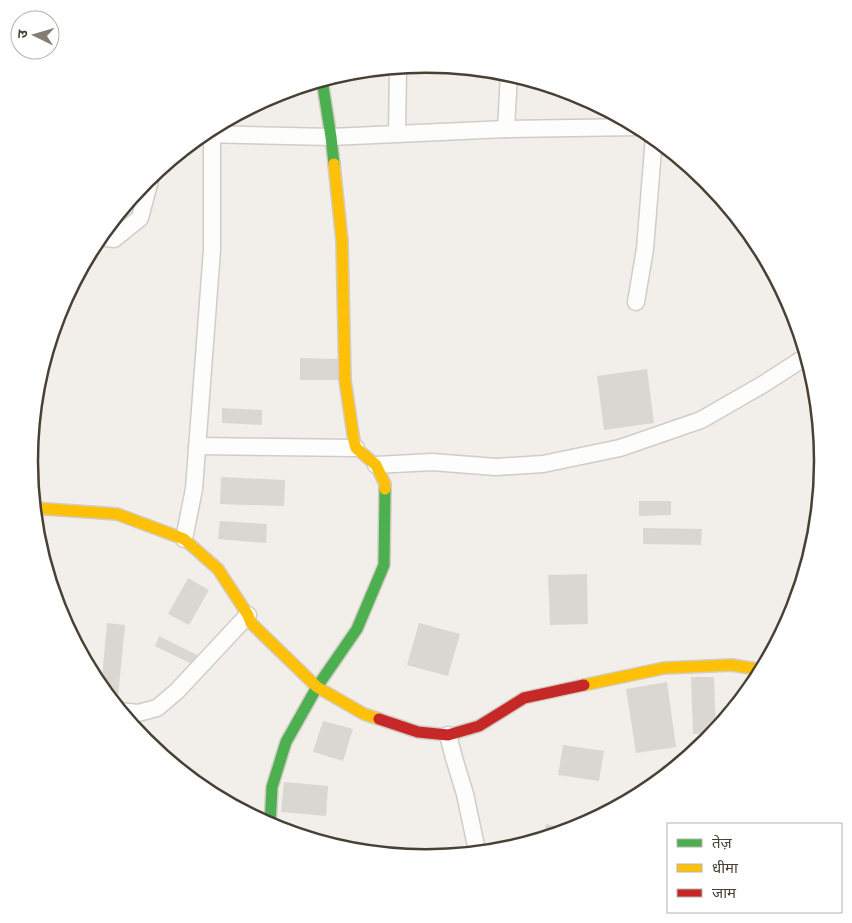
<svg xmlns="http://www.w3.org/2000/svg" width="852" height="923" font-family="Karla,'Noto Sans Devanagari',sans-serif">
	<rect width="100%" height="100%" fill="#f2efea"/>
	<g fill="#dad6d1">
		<path d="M137,191H138L136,206L126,204Z"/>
		<path d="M300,358L342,359V380H300Z"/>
		<path d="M647,369L654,423L604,430L597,376Z"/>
		<path d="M222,408L262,410V425L222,423Z"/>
		<path d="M221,477L285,480L284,506L220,504Z"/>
		<path d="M639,501H671V515L639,516Z"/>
		<path d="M220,521L267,524L266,543L218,539Z"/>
		<path d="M643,528L702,529L701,545L643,544Z"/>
		<path d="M587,574L588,624L550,625L548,575Z"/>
		<path d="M188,578L209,590L189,625L168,614Z"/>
		<path d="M107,623L125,625L118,697L107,696L101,688Z"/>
		<path d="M419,623L460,634L448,676L407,665Z"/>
		<path d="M159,636L197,655L192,664L155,646Z"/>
		<path d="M691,677H714L716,731L714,733L693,734Z"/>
		<path d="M667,682L676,747L636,753L626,689Z"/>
		<path d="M323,721L353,729L343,761L313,752Z"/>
		<path d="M563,745L604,751L599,781L558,775Z"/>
		<path d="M678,763V766L664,778L662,766Z"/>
		<path d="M284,782L328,786L326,816L281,812Z"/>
		<path d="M546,824L573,830L543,839Z"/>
	</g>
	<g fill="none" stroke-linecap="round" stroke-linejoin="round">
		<g stroke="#d0cdc8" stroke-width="19">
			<g id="street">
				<path d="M506,129L509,74"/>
				<path d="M397,133L398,67"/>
				<path d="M203,134L331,137L506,129L638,127"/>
				<path d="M99,237L114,239L140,218L151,176"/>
				<path d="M636,302L645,249L654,137"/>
				<path d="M197,446L356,448"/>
				<path d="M376,465L432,462L496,467L543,464L620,448L701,420L762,385L807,356"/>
				<path d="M184,539L194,489L212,250V134L213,127"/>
				<path d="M119,711L138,713L157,708L177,691L248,615"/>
				<path d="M448,735L454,758L465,794L476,846L474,854"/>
			</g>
		</g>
		<g stroke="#d2ccc1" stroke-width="14">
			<g id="fast">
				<path d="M322,80L331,137L334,164"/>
				<path d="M270,826L272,787L286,742L317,687L357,629L384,565L385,489"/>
			</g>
		</g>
		<g stroke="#d2ccc1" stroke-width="14">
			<g id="slow">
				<path d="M334,164L342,241L345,380L354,441L356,448L376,465L385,484V489"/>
				<path d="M33,508L117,514L184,539L218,569L248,615L251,623L317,687L364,714L379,719"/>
				<path d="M584,685L664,668L732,665L763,670"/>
			</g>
		</g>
		<g stroke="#d2ccc1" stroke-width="14">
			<path id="jam" d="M379,719L418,732L448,735L479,726L524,698L584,685"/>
		</g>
		<use href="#street" stroke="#fdfdfc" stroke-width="16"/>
		<use href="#fast" stroke="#4caf50" stroke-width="11"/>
		<use href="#slow" stroke="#ffc107" stroke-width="11"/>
		<use href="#jam" stroke="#c62828" stroke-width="11"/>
	</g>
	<path d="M0 0H852V923H0ZM38 461a388 388 0 1 1 776 0a388 388 0 1 1-776 0Z" fill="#fff" fill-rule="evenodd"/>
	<path fill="none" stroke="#494035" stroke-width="2.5" d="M38 461a388 388 0 1 1 776 0a388 388 0 1 1-776 0Z"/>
	<rect x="667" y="823" width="175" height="90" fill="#ffffff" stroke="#b6b3ae"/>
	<rect x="677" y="839" width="25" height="8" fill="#4caf50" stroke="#b6b3ae"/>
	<text x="712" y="848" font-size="15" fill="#494035">तेज़</text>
	<rect x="677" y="864" width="25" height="8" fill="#ffc107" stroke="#b6b3ae"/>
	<text x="712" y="873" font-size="15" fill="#494035">धीमा</text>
	<rect x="677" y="889" width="25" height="8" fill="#c62828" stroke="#b6b3ae"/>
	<text x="712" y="898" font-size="15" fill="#494035">जाम</text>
	<g transform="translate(35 35) rotate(275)"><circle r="24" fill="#ffffff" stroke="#b6b3ae"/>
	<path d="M0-4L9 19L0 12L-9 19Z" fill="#847d74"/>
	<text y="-8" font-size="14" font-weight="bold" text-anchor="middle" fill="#494035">उ</text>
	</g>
</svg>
